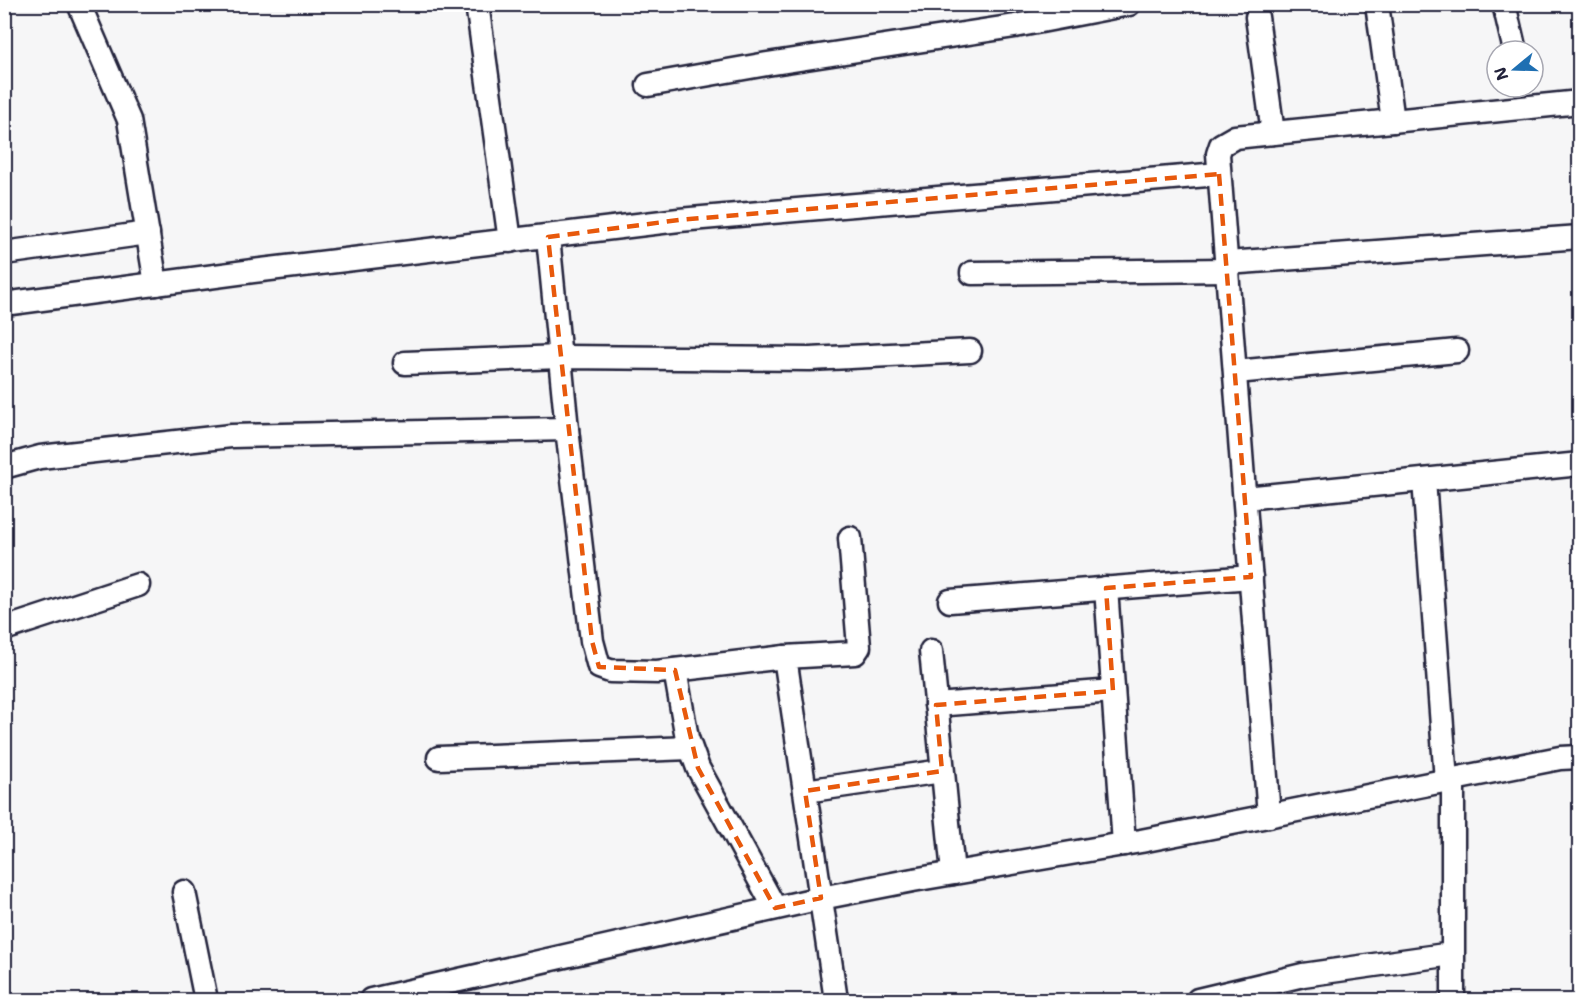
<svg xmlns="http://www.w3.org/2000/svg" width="1584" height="1005" font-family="'Shantell Sans',sans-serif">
	<rect width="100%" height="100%" fill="#f6f6f7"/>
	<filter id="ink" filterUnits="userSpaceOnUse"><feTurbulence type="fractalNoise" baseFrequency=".0167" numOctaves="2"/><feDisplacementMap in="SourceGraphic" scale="12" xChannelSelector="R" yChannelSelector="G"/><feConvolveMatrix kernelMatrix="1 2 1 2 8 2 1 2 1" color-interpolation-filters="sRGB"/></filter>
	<g filter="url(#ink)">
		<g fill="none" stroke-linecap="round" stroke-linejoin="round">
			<g stroke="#22223b" stroke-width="27">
				<g id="minor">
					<path d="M79,4L129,120L156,284"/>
					<path d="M477,4L510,241"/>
					<path d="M1377,4L1393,121"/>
					<path d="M1504,4L1515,51"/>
					<path d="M1257,17L1273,133"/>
					<path d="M648,85L767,64L1015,26L1129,4"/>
					<path d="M548,237L567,429L592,641L599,667L610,671L657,672L785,657"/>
					<path d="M4,253L148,233"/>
					<path d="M1227,263L1580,237"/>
					<path d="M972,273L1227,270"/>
					<path d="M4,304L253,271L679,220L1219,174"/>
					<path d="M405,363L560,357L810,359L970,351"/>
					<path d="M1236,372L1457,351"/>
					<path d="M4,467L40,457L231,436L567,429"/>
					<path d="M1424,480L1446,781"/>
					<path d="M1245,498L1580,464"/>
					<path d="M1106,588L1124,844"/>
					<path d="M950,601L1251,577"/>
					<path d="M4,629L138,585"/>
					<path d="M931,651L953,873"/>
					<path d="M675,670L687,738L698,768L775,908"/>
					<path d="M936,705L1113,691"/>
					<path d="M439,758L690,748"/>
					<path d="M805,791L942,771"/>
					<path d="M1269,816L1218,154L1221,145L1235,137L1580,102"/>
					<path d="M184,892L206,1000"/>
					<path d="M371,1000L821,898L913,880L1141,841L1560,758L1580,757"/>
					<path d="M836,1000L785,657L855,653L859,647L850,538"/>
					<path d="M1198,1000L1303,975L1452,954"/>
					<path d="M1453,1000V779"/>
				</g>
			</g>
			<use href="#minor" stroke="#fff" stroke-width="22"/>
		</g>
	</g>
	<path fill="none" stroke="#e8590c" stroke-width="4.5" stroke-dasharray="12 8" stroke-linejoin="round" d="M1219,174L1251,577L1106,588L1113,691L936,705L942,771L805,791L821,898L775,908L698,768L675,670L599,667L592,641L548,237L679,220Z"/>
	<rect width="1584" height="1005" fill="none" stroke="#fff" stroke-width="24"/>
	<rect x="12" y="12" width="1560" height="981" fill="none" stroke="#22223b" stroke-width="2" filter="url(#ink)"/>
	<g transform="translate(1515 69) rotate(251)"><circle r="28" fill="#ffffff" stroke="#a7a7b1" stroke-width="1.5"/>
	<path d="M0-4.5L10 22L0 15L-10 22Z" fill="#1f6fb2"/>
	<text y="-9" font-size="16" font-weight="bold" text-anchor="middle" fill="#22223b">N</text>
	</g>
</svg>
